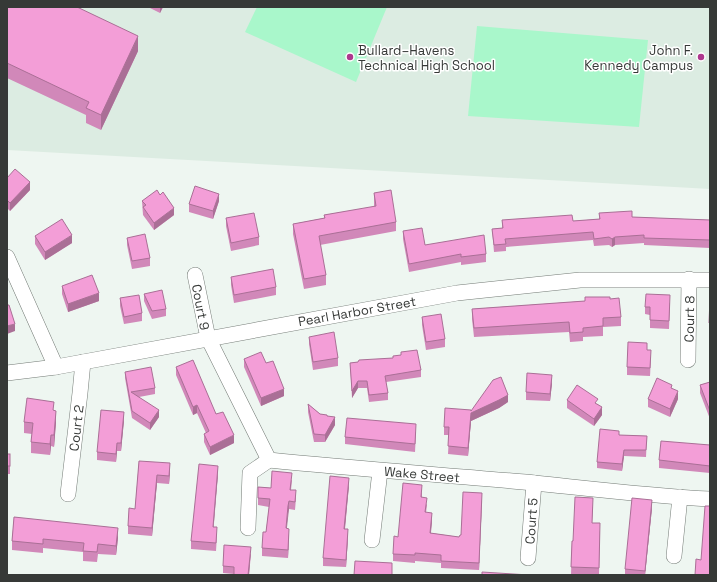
<svg xmlns="http://www.w3.org/2000/svg" width="717" height="582" font-family="'Space Grotesk',sans-serif">
	<rect width="100%" height="100%" fill="#eef6f1"/>
	<path fill="#dcece2" d="M7,7H710V189L7,150Z"/>
	<g fill="#a9f7cb">
		<path d="M257,7H387L356,82L245,32Z"/>
		<path d="M477,26L648,40L639,127L468,116Z"/>
	</g>
	<g fill="none" stroke-linecap="round" stroke-linejoin="round">
		<g stroke="#747b76" stroke-width="16">
			<g id="minor">
				<path d="M7,257L56,367"/>
				<path d="M195,275L208,338L269,460C358,469 446,475 535,483C593,489 651,496 710,499"/>
				<path d="M688,360L689,279"/>
				<path d="M7,373L56,367L457,293L580,280H710"/>
				<path d="M68,494L80,393L83,362"/>
				<path d="M248,528L250,473L269,460"/>
				<path d="M372,540L380,471"/>
				<path d="M674,556L680,497"/>
				<path d="M528,558L534,483"/>
			</g>
		</g>
		<use href="#minor" stroke="#fff" stroke-width="15"/>
	</g>
	<g fill="#d188b9">
		<path d="M7,7L138,51L101,130L86,123V115L7,78Z"/>
		<path d="M148,7H163L160,13Z"/>
		<path d="M7,178L30,190L10,211L7,208Z"/>
		<path d="M374,193L396,222V231L320,245L326,275V285L304,289L293,234V224L324,218V215L374,207Z"/>
		<path d="M142,201L174,215L154,230L143,215Z"/>
		<path d="M219,201L213,219L189,212V204Z"/>
		<path d="M599,213L632,217L710,220V248L644,245V243L615,245L612,247L609,245L594,246L593,240L506,247V251L494,252L492,229L502,228V220L573,221L599,219Z"/>
		<path d="M226,218L259,237V245L231,251L226,226Z"/>
		<path d="M403,231L425,245L486,254V262L461,265V262L409,272L403,239Z"/>
		<path d="M35,236L72,243L45,260L35,244Z"/>
		<path d="M127,238L150,258V266L132,269L127,245Z"/>
		<path d="M231,277L276,287V295L234,303L231,285Z"/>
		<path d="M62,286L99,301L68,312L62,294Z"/>
		<path d="M144,294L166,309V316L152,319L144,301Z"/>
		<path d="M585,297L610,299L621,317V326L603,327V336L583,337V341L570,342L569,332L474,337L472,319V309L585,301Z"/>
		<path d="M120,298L142,313V321L124,324L120,306Z"/>
		<path d="M710,298V331H709Z"/>
		<path d="M670,303L669,329L650,328V315L645,314V307Z"/>
		<path d="M422,317L445,339V347L426,350L422,325Z"/>
		<path d="M309,337L338,358V366L313,370L309,344Z"/>
		<path d="M647,350L651,358L650,376L627,375V367Z"/>
		<path d="M401,352L421,370V377L386,382L388,393V400L369,402L367,388H358L352,398L350,363L393,358L401,355Z"/>
		<path d="M244,359L266,363L284,396L261,406L244,367Z"/>
		<path d="M176,367L216,414L234,443L210,455L204,442V434L206,433L197,413L193,415L176,375Z"/>
		<path d="M125,372L155,388V394L139,397L159,417L150,430L132,418L125,378Z"/>
		<path d="M710,382V419L700,393V385Z"/>
		<path d="M552,383L550,401L526,400V392Z"/>
		<path d="M672,389L678,399L670,417L648,407V399Z"/>
		<path d="M567,400L598,404L602,415L594,426L567,408Z"/>
		<path d="M508,402L499,408L471,421L468,456L448,454L449,435H444V427L471,411Z"/>
		<path d="M308,404L320,414L327,416L335,425L325,442H314L308,412Z"/>
		<path d="M54,410L56,422L54,447L51,446L50,455L31,453V442L32,434L24,433V422Z"/>
		<path d="M124,420L121,451H117L116,462L97,460V452Z"/>
		<path d="M416,432L415,452L345,444V437Z"/>
		<path d="M619,435L647,436L646,457L624,456L622,471L597,468V462Z"/>
		<path d="M710,445V473L659,468V460Z"/>
		<path d="M7,454L10,462V474H7Z"/>
		<path d="M139,461L170,471L169,484L157,483L152,536L128,534V526L135,509Z"/>
		<path d="M218,474L213,527L217,535L216,551L191,549V541Z"/>
		<path d="M292,480L291,490L296,498L295,510L289,509L288,513L286,528L289,536L288,558L262,556V548L266,532L269,507L258,505V487L271,488Z"/>
		<path d="M349,485L345,529L348,537L346,567L323,566V558Z"/>
		<path d="M422,492V497L427,505L426,513L432,520L431,533L459,537L461,535L482,500L479,570L441,568V563L415,561V563L393,561V554L398,537Z"/>
		<path d="M593,506L592,523L600,531L599,575H571L572,541H573Z"/>
		<path d="M652,508L645,575H625V569Z"/>
		<path d="M14,517L118,538L116,555L98,554L97,562L83,561V552L43,548V553L12,550V541Z"/>
		<path d="M251,554L249,575H234V574L223,573V566Z"/>
	</g>
	<g fill="#aa6f96">
		<path d="M160,7H163L160,13Z"/>
		<path d="M138,36V51L101,130V115Z"/>
		<path d="M30,182V190L10,211V203Z"/>
		<path d="M219,194V201L213,219V211Z"/>
		<path d="M174,208V215L154,230V223Z"/>
		<path d="M72,235V243L45,260V252Z"/>
		<path d="M615,237V245L612,247V239Z"/>
		<path d="M99,293V301L68,312V304Z"/>
		<path d="M15,324V331L7,334V326Z"/>
		<path d="M552,375V383L550,401V394Z"/>
		<path d="M358,381V388L352,398V391Z"/>
		<path d="M284,389V396L261,406V398Z"/>
		<path d="M678,391V399L670,417V409Z"/>
		<path d="M508,395V402L499,408L471,421L468,456V448L471,413Z"/>
		<path d="M197,405V413L193,415V407Z"/>
		<path d="M602,407V415L594,426V419Z"/>
		<path d="M159,410V417L150,430V423Z"/>
		<path d="M56,411V422L54,447V435Z"/>
		<path d="M124,412V420L121,451V443Z"/>
		<path d="M335,417V425L325,442V435Z"/>
		<path d="M51,435V446L50,455V444Z"/>
		<path d="M234,435V443L210,455V447Z"/>
		<path d="M117,443V451L116,462V454Z"/>
		<path d="M624,450V456L622,471V464Z"/>
		<path d="M170,463V471L169,484V476Z"/>
		<path d="M218,466V474L213,535V527Z"/>
		<path d="M157,475V483L152,536V528Z"/>
		<path d="M349,478V485L344,537V529Z"/>
		<path d="M482,493V500L479,570V563Z"/>
		<path d="M652,500V508L645,575V571Z"/>
		<path d="M289,501V509L286,536V528Z"/>
		<path d="M432,513V520L430,541V533Z"/>
		<path d="M118,528V538L116,555V546Z"/>
		<path d="M289,529V536L288,558V550Z"/>
		<path d="M348,529V537L346,567V560Z"/>
		<path d="M251,547L249,575H248Z"/>
	</g>
	<g fill="#f39ed7" stroke="#aa6f96">
		<path d="M7,7H77L138,36L101,115L86,108L89,102L7,63Z"/>
		<path d="M15,169L30,182L10,203L7,200V178Z"/>
		<path d="M195,186L219,194L213,211L189,204Z"/>
		<path d="M157,190L160,195L163,192L174,208L154,223L143,207L146,205L142,201Z"/>
		<path d="M391,190L396,222L319,236L326,275L304,279L293,224L325,218L324,215L376,206L374,193Z"/>
		<path d="M632,211V217L710,220V240L644,238V235L615,237L612,239L609,237L594,239L593,232L505,239L506,244L494,245L492,229L503,228L502,220L572,215L573,221L600,219L599,213Z"/>
		<path d="M254,213L259,237L231,243L226,218Z"/>
		<path d="M62,219L72,235L45,252L35,236Z"/>
		<path d="M422,228L425,245L484,235L486,254L461,257V254L409,264L403,231Z"/>
		<path d="M145,234L150,258L132,261L127,238Z"/>
		<path d="M273,269L276,287L234,295L231,277Z"/>
		<path d="M92,275L99,293L68,304L62,286Z"/>
		<path d="M162,290L166,309L152,311L144,294Z"/>
		<path d="M646,294L670,295L669,321L650,320V307H645Z"/>
		<path d="M139,295L142,313L124,317L120,298Z"/>
		<path d="M585,297H610V299L619,298L621,317L603,318V326L583,328V332L570,333L569,322L474,328L472,309L585,301Z"/>
		<path d="M710,298V323H709Z"/>
		<path d="M7,305H9L15,324L7,326Z"/>
		<path d="M441,314L445,339L426,342L422,317Z"/>
		<path d="M334,332L338,358L313,362L309,337Z"/>
		<path d="M628,342L647,343V350H651L650,368L627,367Z"/>
		<path d="M417,350L421,370L385,376L388,393L369,395L367,381H358L352,391L350,363L358,362L359,360L393,358V356L401,355V352Z"/>
		<path d="M261,352L266,363L273,361L284,389L261,398L244,359Z"/>
		<path d="M193,360L216,414L223,412L234,435L210,447L204,434L209,431L197,405L193,407L176,367Z"/>
		<path d="M151,367L155,388L131,392L159,410L150,423L132,411L125,372Z"/>
		<path d="M527,373L552,375L550,394L526,392Z"/>
		<path d="M501,377L508,395L499,400L471,413L468,448L448,446L449,427H444L445,408L471,410V411L493,380Z"/>
		<path d="M657,378L672,385L671,388L678,391L670,409L648,399Z"/>
		<path d="M710,382V411L700,385Z"/>
		<path d="M577,385L598,399L595,403L602,407L594,419L567,400Z"/>
		<path d="M27,398L54,402L53,410L56,411L54,435H51L50,444L31,442L33,423L24,422Z"/>
		<path d="M308,404L320,414L327,415V416L335,417L325,435L314,434Z"/>
		<path d="M101,410L124,412L121,443H117L116,454L97,452Z"/>
		<path d="M347,418L416,424L415,444L345,437Z"/>
		<path d="M600,429L619,431V435L647,436L646,450H624L622,464L597,462Z"/>
		<path d="M661,441L710,445V466L659,460Z"/>
		<rect x="7" y="454" width="3" height="12"/>
		<path d="M139,461L170,463L169,476L157,475L152,528L128,526L129,508L135,509Z"/>
		<path d="M199,464L218,466L213,527H217L216,543L191,541Z"/>
		<path d="M272,471L292,473L290,490H296L295,502L289,501L288,506L286,528L289,529L288,550L262,548L263,532H266L270,499L258,498V487L271,488Z"/>
		<path d="M330,476L349,478L344,529H348L346,560L323,558Z"/>
		<path d="M403,483L422,485L421,497L427,498L425,512L432,513L430,533L459,537L460,535H461L463,492L482,493L479,563L441,561V555L415,553V555L393,554L394,536L398,537Z"/>
		<path d="M575,497L593,498L592,523H600L599,568L571,567L572,541H573Z"/>
		<path d="M632,498L652,500L645,571L625,569Z"/>
		<path d="M705,506H710V575H695L696,559L701,560Z"/>
		<path d="M14,517L118,528L116,546L98,544L97,552L83,551L84,543L43,539V544L12,541Z"/>
		<path d="M224,545L251,547L248,575H234V567L223,566Z"/>
		<path d="M355,561L392,563V575H354Z"/>
		<path d="M482,572L529,575H482Z"/>
	</g>
	<g fill="#ae378e" stroke="#fff" stroke-width="1.5">
		<circle cx="350" cy="57" r="4"/>
		<circle cx="701" cy="57" r="4"/>
	</g>
	<g text-anchor="middle" stroke-width="3" stroke-linejoin="round" paint-order="stroke">
		<g font-size="13" fill="#363937" stroke="#fff" text-anchor="start">
			<text x="358" y="55">Bullard–Havens<tspan x="358" dy="15">Technical High School</tspan></text>
			<text x="693" y="55" text-anchor="end">John F.<tspan x="693" dy="15">Kennedy Campus</tspan></text>
		</g>
		<g font-size="13" fill="#363937" stroke="#fff">
			<text transform="translate(201 307) rotate(79)" y="5">Court 9</text>
			<text transform="translate(357 311) rotate(-10)" y="5">Pearl Harbor Street</text>
			<text transform="translate(689 319) rotate(-89)" y="5">Court 8</text>
			<text transform="translate(76 428) rotate(-83)" y="5">Court 2</text>
			<text transform="translate(422 474) rotate(5)" y="5">Wake Street</text>
			<text transform="translate(531 521) rotate(-86)" y="5">Court 5</text>
		</g>
	</g>
	<rect width="717" height="582" fill="none" stroke="#363937" stroke-width="16"/>
</svg>
